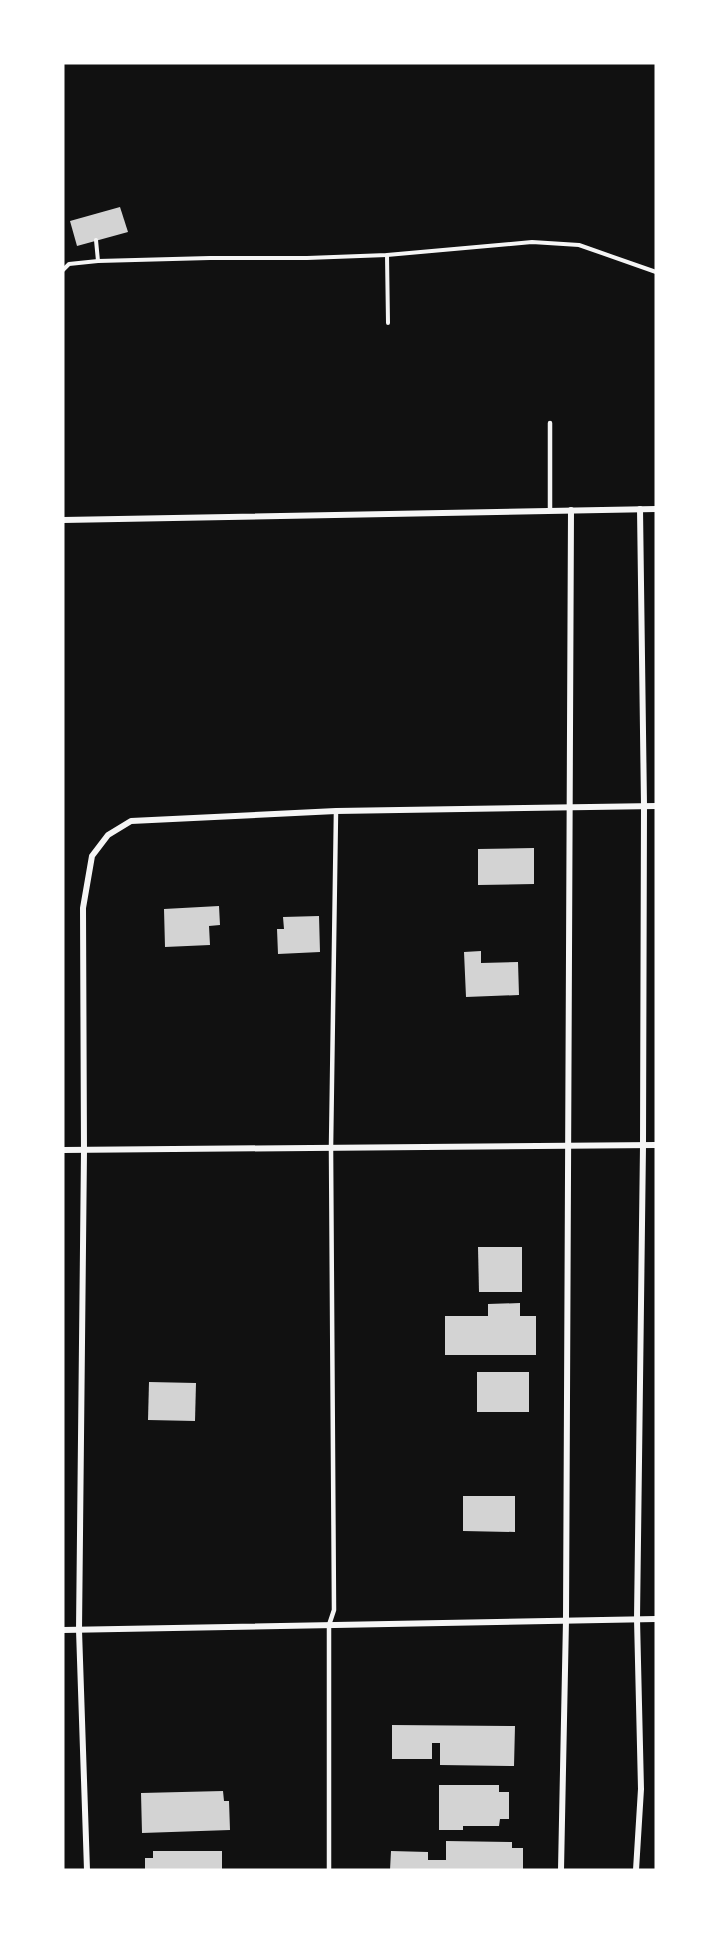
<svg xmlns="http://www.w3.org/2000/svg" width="719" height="1933" font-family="'Sofia Sans Condensed',sans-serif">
	<rect width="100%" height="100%" fill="#111"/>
	<g fill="#d3d3d3">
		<path d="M120,207L128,232L77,246L70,221Z"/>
		<path d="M534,848V884L478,885V849Z"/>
		<path d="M219,906L220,925L209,926L210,945L165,947L164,909Z"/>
		<path d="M319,916L320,952L278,954L277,929H284L283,917Z"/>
		<path d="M481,951V963L518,962L519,995L466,997L464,952Z"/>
		<path d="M478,1247H522V1292H479Z"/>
		<path d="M520,1303V1316H536V1355H445V1316H488V1304Z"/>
		<rect x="477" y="1372" width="52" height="40"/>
		<path d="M149,1382L196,1383L195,1421L148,1420Z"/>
		<path d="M463,1496H515V1532L463,1531Z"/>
		<path d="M392,1725L515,1726L514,1766L440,1765V1743H432V1759H392Z"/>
		<path d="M439,1785H499V1792H509V1819H500L499,1826H463V1830H439Z"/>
		<path d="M223,1791L224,1801H229L230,1830L142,1833L141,1793Z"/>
		<path d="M446,1841L512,1842V1848H523V1870H390L391,1851L428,1852V1860H446Z"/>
		<path d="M153,1851H222V1870H145V1858H153Z"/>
	</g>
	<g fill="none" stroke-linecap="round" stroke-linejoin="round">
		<g stroke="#f5f5f5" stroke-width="4">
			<path d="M96,240L98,261"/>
			<path d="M387,255L388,323"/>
			<path d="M63,270L69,264L98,261L210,258H307L387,255L532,242L579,245L656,272"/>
		</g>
		<g stroke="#f5f5f5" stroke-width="4.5">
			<path d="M550,423V510"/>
			<path d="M329,1870V1625L334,1610L331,1148L336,811"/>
		</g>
		<g stroke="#f5f5f5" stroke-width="6">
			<path d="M63,520L656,509"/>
			<path d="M63,1150L656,1145"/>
			<path d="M63,1630L656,1619"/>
			<path d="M87,1870L79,1630L84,1151L83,908L92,856L108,835L131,821L336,811L656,806"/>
			<path d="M561,1870L566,1620L571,510"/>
			<path d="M636,1870L641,1789L637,1619L643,1146L644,805L640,509"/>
		</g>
	</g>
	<rect width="719" height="1933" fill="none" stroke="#ffffff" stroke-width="129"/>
</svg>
